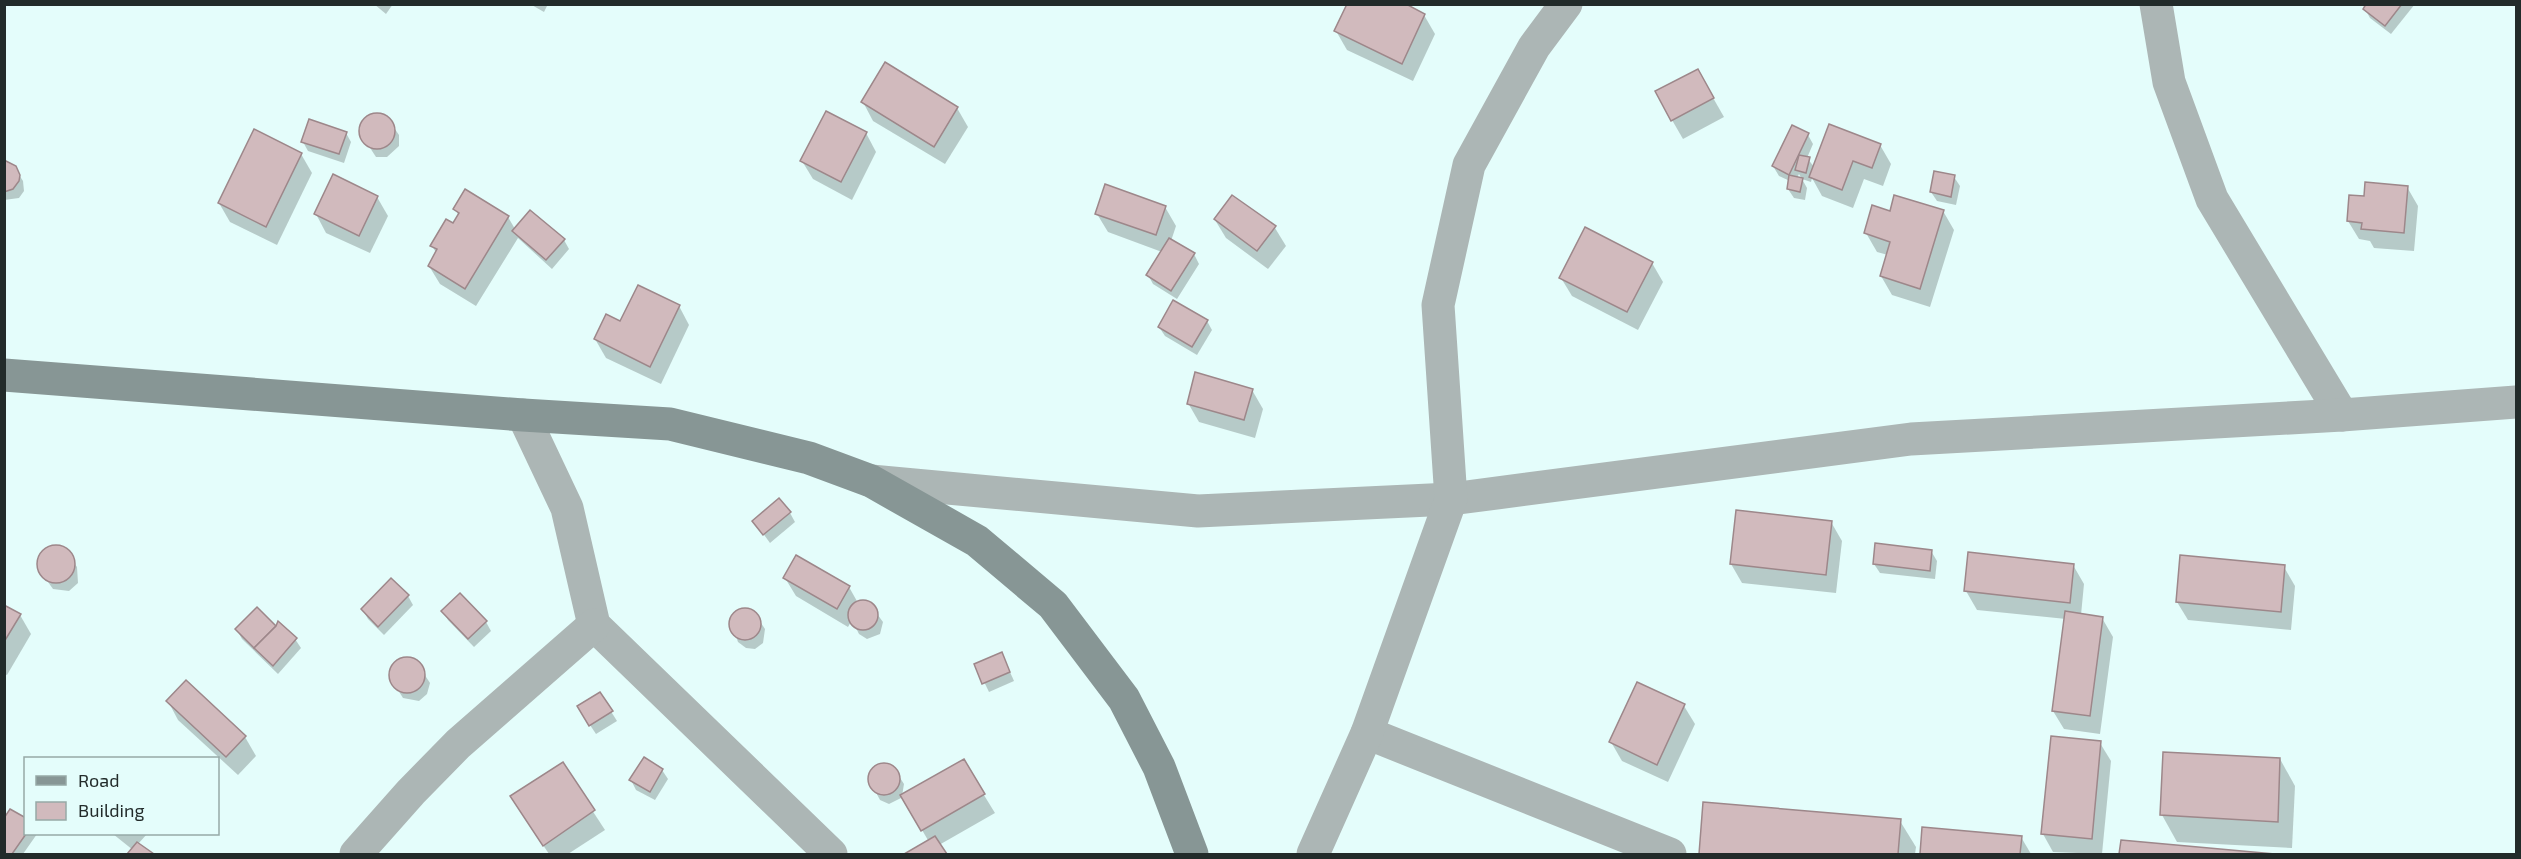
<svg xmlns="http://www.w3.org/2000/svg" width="2521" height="859" font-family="'Exo 2',sans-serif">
	<rect width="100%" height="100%" fill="#e4fdfb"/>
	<g fill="#0003">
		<path d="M374,4H393L386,14Z"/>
		<path d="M530,4H548L544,12Z"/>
		<path d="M2368,4H2415L2391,34L2370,18L2365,9Z"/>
		<path d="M1424,15L1435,34L1413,81L1347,50L1336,31Z"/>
		<path d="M1708,89L1724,117L1683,139L1672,120Z"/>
		<path d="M863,102L957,108L968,127L945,164L873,121Z"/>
		<path d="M375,114L386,116L399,135V146L387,157H376L361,134L362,123Z"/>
		<path d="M346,133L351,142L344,163L308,151L303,142Z"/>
		<path d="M866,133L876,152L852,200L813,179L802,161Z"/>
		<path d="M1808,135L1813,144L1807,158L1815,168L1880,145L1891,164L1883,186L1864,179L1853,208L1822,196L1812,178L1811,182L1802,179L1799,174L1797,178L1802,179L1807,188L1805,200L1794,198L1788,189L1790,181L1779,176L1773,166Z"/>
		<path d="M301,154L312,173L277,245L230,222L219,203Z"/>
		<path d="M4,162L12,164L23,181L24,191L19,198L4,200Z"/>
		<path d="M1954,177L1960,186L1956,205L1937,201L1931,192Z"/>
		<path d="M2407,187L2418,206L2414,251L2374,248L2370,241L2359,239L2348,221L2366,198Z"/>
		<path d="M465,191L508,217L515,229L564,240L569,249L552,269L518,238L476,306L440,284L429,266L437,254L432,246L453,225L459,216L455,209Z"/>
		<path d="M377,197L388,216L370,253L326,233L316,214Z"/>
		<path d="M1165,207L1176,226L1171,241L1194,254L1199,264L1177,299L1153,284L1148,275L1162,252L1108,232L1097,214Z"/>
		<path d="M1943,211L1954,230L1930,307L1892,295L1881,276L1888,255L1877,252L1866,233L1891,213Z"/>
		<path d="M1215,220L1275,228L1286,246L1268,269L1226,238Z"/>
		<path d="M1652,263L1663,282L1638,330L1572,296L1561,278Z"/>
		<path d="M679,306L689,325L661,384L606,358L595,339Z"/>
		<path d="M1207,321L1212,330L1197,355L1165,336L1159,327Z"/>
		<path d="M1252,390L1263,409L1255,438L1199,422L1188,403Z"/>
		<path d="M790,513L795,522L770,543L754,521Z"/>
		<path d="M1831,522L1842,541L1836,593L1742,583L1731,564Z"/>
		<path d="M53,547L64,549L77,567L78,583L69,591L53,589L43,575L39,564L43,553Z"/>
		<path d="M1931,551L1937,561L1935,579L1880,573L1874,564Z"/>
		<path d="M797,557L849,587L858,603H869L883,622L880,634L867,639L859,634L852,620L848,627L796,596L785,578Z"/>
		<path d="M2073,565L2084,584L2081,615L2102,618L2113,637L2100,734L2064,729L2053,711L2066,619L1977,610L1966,591Z"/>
		<path d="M2284,567L2295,586L2291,630L2188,620L2177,602Z"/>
		<path d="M391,580L408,596L413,605L384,635L368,619L363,610Z"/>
		<path d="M460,596L486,622L491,631L474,647L448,620L443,611Z"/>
		<path d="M4,606L20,615L31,634L7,675L4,674Z"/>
		<path d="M748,610L759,620L765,629L763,643L755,649L746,648L738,642L731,622L739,611Z"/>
		<path d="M276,629L295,639L301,648L278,674L242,639L237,630Z"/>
		<path d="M404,658L415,660L430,683L427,694L419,701L403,698L391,679L395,663Z"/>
		<path d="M1006,663L1014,681L989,692L976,665Z"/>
		<path d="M186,682L245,737L256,756L238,775L178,720L168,701Z"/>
		<path d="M1638,684L1684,706L1695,724L1668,782L1622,761L1611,742Z"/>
		<path d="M600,694L617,721L596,734L584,716Z"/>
		<path d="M2100,743L2111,761L2102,854L2053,852L2043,834Z"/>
		<path d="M2280,759L2295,786L2292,848L2177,842L2162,815Z"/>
		<path d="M963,761L995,813L939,845L945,854H907L929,842L903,797L889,804L880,800L870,781L871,771L879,765L893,767L904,784L902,796Z"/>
		<path d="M562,764L605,830L568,854H549L523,815Z"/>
		<path d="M662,770L668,779L655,800L636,790L631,780Z"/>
		<path d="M1704,803L1900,821L1916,847L1915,854H1700Z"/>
		<path d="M4,820L26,834H37L23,854H4Z"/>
		<path d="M1923,829L2021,837L2031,854H1921Z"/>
		<path d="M113,834H147L138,844L152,854H129L133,850Z"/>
		<path d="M2122,842L2263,854H2121Z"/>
	</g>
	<g fill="#d1babd" stroke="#9d878a" stroke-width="1.5">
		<path d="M1347,4H1406L1425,14L1402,64L1334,31Z"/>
		<path d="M2366,4H2402L2385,26L2363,9Z"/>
		<path d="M885,62L958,107L934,147L861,102Z"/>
		<path d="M1698,69L1714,98L1671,121L1655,91Z"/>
		<path d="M826,111L867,132L841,182L800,161Z"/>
		<circle cx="377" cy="131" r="18"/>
		<path d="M309,119L347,132L339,154L301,142Z"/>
		<path d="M1829,124L1881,144L1872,168L1853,161L1842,190L1809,177Z"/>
		<path d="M1792,125L1809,133L1789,175L1772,166Z"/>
		<path d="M254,129L302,153L266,227L218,203Z"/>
		<path d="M1799,155L1810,157L1806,173L1795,170Z"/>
		<path d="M4,160L16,166L20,175L19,181L13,189L4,192Z"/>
		<path d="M1934,171L1955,175L1951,197L1930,192Z"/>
		<path d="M333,174L378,196L359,236L314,214Z"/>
		<path d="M1789,175L1803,178L1800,192L1787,189Z"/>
		<path d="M2365,182L2408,186L2404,233L2361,229L2362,223L2347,221L2349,195L2364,196Z"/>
		<path d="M1105,184L1166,206L1156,235L1095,214Z"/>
		<path d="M465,189L509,216L465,289L428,266L437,249L430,246L446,219L453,223L459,213L453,209Z"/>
		<path d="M1232,195L1276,226L1257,251L1214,219Z"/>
		<path d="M1894,195L1944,210L1920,289L1880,276L1890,242L1864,233L1872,205L1890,211Z"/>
		<path d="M530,210L565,239L546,260L512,231Z"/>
		<path d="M1585,227L1653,262L1627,312L1559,278Z"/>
		<path d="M1169,238L1195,253L1171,291L1146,275Z"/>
		<path d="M638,285L680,305L650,367L594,339L606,314L620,321Z"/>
		<path d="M1173,300L1208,320L1192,347L1158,327Z"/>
		<path d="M1195,372L1253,389L1244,420L1187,404Z"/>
		<path d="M779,498L791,512L763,535L752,521Z"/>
		<path d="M1736,510L1832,521L1826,575L1730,564Z"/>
		<path d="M1875,543L1932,550L1930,571L1873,564Z"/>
		<circle cx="56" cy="564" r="19"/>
		<path d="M1968,552L2074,564L2070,603L1964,591Z"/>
		<path d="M796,555L850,586L837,609L783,578Z"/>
		<path d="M2180,555L2285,565L2281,612L2176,602Z"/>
		<path d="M391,578L409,595L378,627L361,609Z"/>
		<path d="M460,593L487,621L468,639L441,611Z"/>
		<circle cx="863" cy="615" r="15"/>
		<path d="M4,605L21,614L4,642Z"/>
		<path d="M257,607L276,626L254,648L235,629Z"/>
		<circle cx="745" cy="624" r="16"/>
		<path d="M2065,611L2103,617L2090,716L2052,711Z"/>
		<path d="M278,621L297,638L273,666L254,648L276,626Z"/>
		<path d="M1002,652L1010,672L982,684L974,664Z"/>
		<circle cx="407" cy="675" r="18"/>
		<path d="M186,680L246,736L226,757L166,701Z"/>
		<path d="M1637,682L1685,704L1657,765L1609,742Z"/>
		<path d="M600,692L613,711L589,726L577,706Z"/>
		<path d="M2051,736L2101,741L2092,839L2041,834Z"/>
		<path d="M2163,752L2280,758L2278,822L2160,815Z"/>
		<path d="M644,757L663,769L650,792L629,780Z"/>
		<path d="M964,759L985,794L921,831L900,795Z"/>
		<path d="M563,762L595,810L543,846L510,796Z"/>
		<circle cx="884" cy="779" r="16"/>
		<path d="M1703,802L1901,819L1898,854H1699Z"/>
		<path d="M10,809L26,818V834L12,854H4V818Z"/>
		<path d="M1922,827L2022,836L2020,854H1920Z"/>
		<path d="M935,836L947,854H904Z"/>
		<path d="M2121,840L2275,854H2119Z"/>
		<path d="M137,842L154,854H127Z"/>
	</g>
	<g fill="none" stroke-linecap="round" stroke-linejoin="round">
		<g stroke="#acb6b5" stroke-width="33">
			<path d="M2156,4L2169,82L2212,199L2342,415"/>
			<path d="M523,415L567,508L594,625L831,854"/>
			<path d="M871,481L1198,511L1451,499L1911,439L2342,415L2516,402"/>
			<path d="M1367,733L1670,854"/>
			<path d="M356,854L411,792L458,744L594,625"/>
			<path d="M1313,854L1367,733L1451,499L1438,305L1469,165L1534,47L1566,4"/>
		</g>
		<path stroke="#879695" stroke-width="33" d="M4,375L523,415L670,424L809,458L871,481L977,541L1053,605L1124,699L1159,767L1192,854"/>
	</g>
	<rect width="2521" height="859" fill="none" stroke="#222b2a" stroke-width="12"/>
	<rect x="24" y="757" width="195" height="78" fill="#e4fdfb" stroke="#96a9a7" stroke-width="1.5"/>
	<rect x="36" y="776" width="30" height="9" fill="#879695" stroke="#96a9a7" stroke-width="1.5"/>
	<text x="78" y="787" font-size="18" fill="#222b2a">Road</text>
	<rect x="36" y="802" width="30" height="18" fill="#d1babd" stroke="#96a9a7" stroke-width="1.5"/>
	<text x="78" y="817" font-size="18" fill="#222b2a">Building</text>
</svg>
